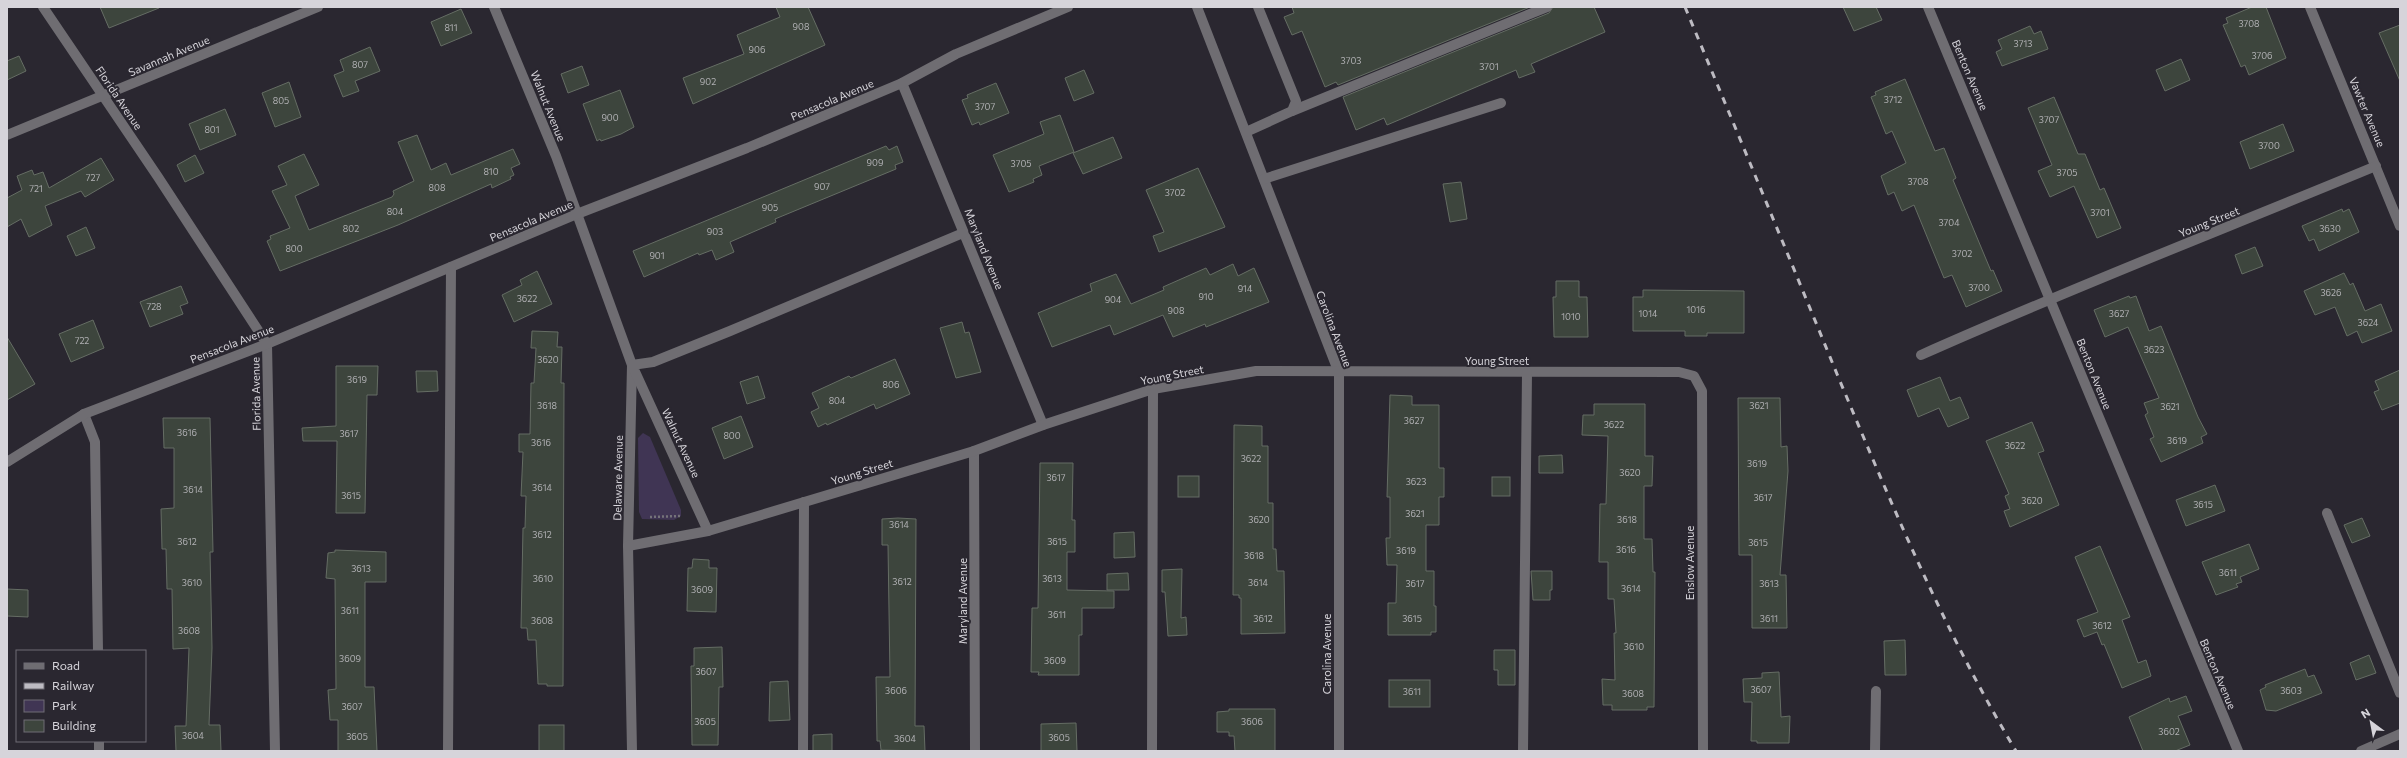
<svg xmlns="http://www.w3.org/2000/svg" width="2407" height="758" font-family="Commissioner,sans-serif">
	<rect width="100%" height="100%" fill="#2a2730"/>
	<path fill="#403554" d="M643,433L650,437L681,510V516L674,520L642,519L639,512L638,438Z"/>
	<g fill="#3d453d" stroke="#656d64">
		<path d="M100,7H159V8L109,28Z"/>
		<path d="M776,7H808L825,45L693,104L683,78L744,54L737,35L780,17Z"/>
		<path d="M1292,7H1530L1338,85L1336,82L1325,87L1302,31L1292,35L1284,17L1294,13Z"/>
		<path d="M1553,7H1594L1605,32L1531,64L1535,72L1519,78L1516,70L1387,125L1384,118L1356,130L1343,97L1549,13Z"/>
		<path d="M1843,7H1876L1882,20L1854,31Z"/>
		<path d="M2252,7H2266L2286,58L2249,75L2245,65L2241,67L2223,25L2228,23L2226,18Z"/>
		<path d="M461,9L472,33L441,46L431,22Z"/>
		<path d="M2400,25V81L2379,33Z"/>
		<path d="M2030,26L2034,34L2041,31L2048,49L2002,66L1996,52L2002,49L1998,40Z"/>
		<path d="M370,47L380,71L355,81L359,91L343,97L334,75L344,71L340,60Z"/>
		<path d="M19,56L26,71L7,80V61Z"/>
		<path d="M2181,59L2190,80L2165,91L2156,70Z"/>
		<path d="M582,66L589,85L568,93L561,74Z"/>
		<path d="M1084,70L1094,93L1074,101L1065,78Z"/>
		<path d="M1905,79L1935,151L1944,148L1956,178L1953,180L1991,271L1993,270L2002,291L1966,307L1952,275L1944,278L1914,205L1902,211L1894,192L1888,195L1881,176L1906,163L1892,131L1886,134L1871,97L1876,95L1875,92Z"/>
		<path d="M289,82L301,117L275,127L262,93Z"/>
		<path d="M996,83L1009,113L980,125L979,122L972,125L962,100L968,98L967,95Z"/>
		<path d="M620,90L634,127L621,134L601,141L600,139L597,141L583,104Z"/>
		<path d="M2054,97L2078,154H2085L2100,190L2104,188L2121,228L2097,238L2074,186L2050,197L2038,171L2052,165L2028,108Z"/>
		<path d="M225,109L236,135L200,150L189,124Z"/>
		<path d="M1060,115L1074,152L1039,166L1042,175L1033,179L1034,182L1009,192L993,155L1044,134L1040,122Z"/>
		<path d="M2283,124L2294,151L2250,169L2240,142Z"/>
		<path d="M417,135L431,170L446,163L451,175L513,149L520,164L511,168L514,175L510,177L511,179L492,188L491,184L398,225L280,271L267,241L271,239L270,236L290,228L272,191L287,185L278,166L304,154L319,185L295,196L309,230L392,197L394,194L393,191L414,181L398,142Z"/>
		<path d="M1113,137L1122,158L1083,174L1073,153Z"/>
		<path d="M886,146L889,150L897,146L903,162L895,165L896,169L775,219L776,222L730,242L734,252L716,260L712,250L699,255L698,253L644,277L633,251Z"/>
		<path d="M195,155L204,173L185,182L177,165Z"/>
		<path d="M101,158L114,180L85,197L81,191L45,206L52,225L29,237L21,219L7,227V198L22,190L17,176L32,170L34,175L43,172L49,188Z"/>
		<path d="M1198,168L1225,227L1159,252L1153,236L1164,232L1146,190Z"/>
		<path d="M1461,182L1467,219L1450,222L1443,184Z"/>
		<path d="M2342,209L2343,212L2349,209L2359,232L2319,251L2314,239L2309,241L2302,226Z"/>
		<path d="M86,227L95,248L76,256L67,236Z"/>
		<path d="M2255,247L2263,266L2242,274L2235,255Z"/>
		<path d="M1233,264L1238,276L1254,268L1269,302L1206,327L1205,324L1173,337L1163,315L1114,335L1110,325L1052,347L1038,313L1092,291L1090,284L1116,274L1131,304L1164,290L1163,287L1206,268L1210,275Z"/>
		<path d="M537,271L552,304L514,322L502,295L522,285L520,280Z"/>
		<path d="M2344,273L2350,285L2353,283L2365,311L2381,304L2392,331L2362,343L2357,331L2347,336L2335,307L2315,315L2304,291Z"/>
		<path d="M1556,281H1579V297H1587L1588,337H1554L1553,297H1556Z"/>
		<path d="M181,286L188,303L180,306L183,314L150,327L140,302Z"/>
		<path d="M1643,290L1744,291V333H1707V336H1685V331H1633V297H1643Z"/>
		<path d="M2129,296L2130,298L2136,296L2149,331L2161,326L2198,417L2207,434L2201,437L2203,443L2161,462L2150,439L2154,437L2145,415L2148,413L2144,403L2159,398L2128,327L2105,337L2094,310Z"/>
		<path d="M93,320L104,348L71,362L59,334Z"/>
		<path d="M962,322L965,333L969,332L981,372L956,378L940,328Z"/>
		<path d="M532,331L558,332L557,347H562L561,383H564L563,686H547V684H538L536,640H528L527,628H521L523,528H525L526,496H521L523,452H519V434H530L531,383H534L536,348H531Z"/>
		<path d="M7,337L35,384L7,400Z"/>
		<path d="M895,359L910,394L876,409L874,404L827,425L826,423L818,427L811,412L819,408L812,393L849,376L851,378Z"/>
		<path d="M336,366H378L377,395H367L365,513H336L337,441H303L302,428L336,426Z"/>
		<path d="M2400,370V403L2382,410L2374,392L2379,390L2375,381Z"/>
		<path d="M416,371H437L438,391L417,392Z"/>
		<path d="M758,376L765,398L747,404L740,382Z"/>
		<path d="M1940,377L1950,401L1960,397L1969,418L1948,427L1939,408L1918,417L1907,390Z"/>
		<path d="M1390,395L1412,396V405H1439V468H1444V497H1439V525H1426V571H1434V606H1436V632H1431V635H1388V603H1396L1397,565H1387L1386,538H1390V497H1387Z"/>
		<path d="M1738,398H1780L1781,447L1787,446L1788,471L1780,575H1786L1787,628H1752V555H1739Z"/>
		<path d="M1594,404H1645V456H1653L1652,486H1644V539H1652L1653,572H1655L1654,707H1647V710H1612V705H1603L1602,679L1615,680L1614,633H1616L1614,599H1608V562H1599L1600,504H1606L1608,436L1582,435L1583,415H1594Z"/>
		<path d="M741,416L753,447L724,459L712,428Z"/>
		<path d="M163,418H210L213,552H210L212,648L209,725H220L221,751H176L175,726H186L189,648L173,649L172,589H167L166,549H162L161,509L174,508V448H164Z"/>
		<path d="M2032,422L2044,451L2038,453L2059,505L2010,527L2004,511L2010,509L2005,496L2009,494L1986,441Z"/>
		<path d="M1234,425L1262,426V446H1268V503H1273V549H1276L1277,571H1284L1285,633L1241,634V598H1239V595H1233Z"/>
		<path d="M1562,455L1563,473H1539V456Z"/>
		<path d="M1040,463H1073L1072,520H1075V552H1067V590L1114,591V608H1082V635H1079V675H1038L1039,672H1031L1032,608H1038Z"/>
		<rect x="1178" y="476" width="21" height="21"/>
		<rect x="1492" y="477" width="18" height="19"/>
		<path d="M2215,485L2225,511L2186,526L2176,500Z"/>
		<path d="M898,518L916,519L915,726H924L925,751L881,750L880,741H877L876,677H890L888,545H882V519Z"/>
		<path d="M2362,518L2370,536L2352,543L2344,525Z"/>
		<path d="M1134,532L1135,557L1114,558V533Z"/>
		<path d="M2249,544L2259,569L2240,577L2242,582L2236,584L2238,587L2216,595L2202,562Z"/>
		<path d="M2100,546L2130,617L2122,620L2138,663L2146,660L2151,676L2122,688L2104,644L2102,645L2097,632L2084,637L2077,620L2098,612L2075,557Z"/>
		<path d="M335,550L386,552V582H365V687H374L377,751H338V720H330L328,690L336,689L335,579L326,578L328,553L335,552Z"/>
		<path d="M693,559L709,560V568H717L716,612L687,611L688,568H692Z"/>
		<path d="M1182,569L1181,618L1186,617L1187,635L1168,636L1165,592H1162V570Z"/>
		<path d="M1531,571H1552V590H1550V600H1533Z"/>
		<path d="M1128,573L1129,590H1107V574Z"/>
		<path d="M7,589L28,590V617L7,616Z"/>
		<path d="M1905,640L1906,675H1885L1884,641Z"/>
		<path d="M722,647L723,687H719L718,745H692L691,666H694V648Z"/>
		<path d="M1494,650H1515V685H1498V670H1494Z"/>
		<path d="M2369,655L2376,673L2356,680L2350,663Z"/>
		<path d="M2305,669L2308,677L2314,675L2322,693L2276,711L2266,710L2260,690L2266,687L2265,685Z"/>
		<path d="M1779,672L1781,717L1790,716L1789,743H1757V741H1751L1752,702H1744L1743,679L1762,678V673Z"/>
		<rect x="1389" y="680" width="41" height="27"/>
		<path d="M788,681L790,720L769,721L770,682Z"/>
		<path d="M2186,696L2192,711L2178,716L2190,745L2175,751H2143L2129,717L2169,698L2170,702Z"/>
		<path d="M1229,709H1275V751H1235L1234,736H1229V732H1217V712L1229,711Z"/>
		<path d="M1076,723L1077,751H1041V724Z"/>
		<rect x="539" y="725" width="25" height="26"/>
		<path d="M832,734V751H813V735Z"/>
	</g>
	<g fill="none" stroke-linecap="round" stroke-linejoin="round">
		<path stroke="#75737a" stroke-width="2.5" stroke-dasharray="2 2" stroke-linecap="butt" d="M650,517L681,516"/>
		<g stroke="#6f6d72" stroke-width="10">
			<path d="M43,7L158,177L267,344L275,751"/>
			<path d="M494,7L556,156L632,365L628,546L632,751"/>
			<path d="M1197,7L1339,373V751"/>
			<path d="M1928,7L2238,751"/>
			<path d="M2310,7L2400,226"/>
			<path d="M902,83L1043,425"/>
			<path d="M1292,111L1547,7"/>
			<path d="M1246,132L1292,111L1296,101L1258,7"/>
			<path d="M7,135L318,7"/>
			<path d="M1264,179L1501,103"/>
			<path d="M1921,355C2071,288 2224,229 2376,166"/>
			<path d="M84,414L95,442L98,651"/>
			<path d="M974,451L975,751"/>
			<path d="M7,462L84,414L267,344L577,214L747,148L902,83L956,54L1068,7"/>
			<path d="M2327,513L2400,693"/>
			<path d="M708,531L632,365L653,362L730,331L963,233"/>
			<path d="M628,546L708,531L974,451L1043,425L1153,389L1256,371L1679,372L1694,376L1702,391L1703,751"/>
			<path d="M99,741V751"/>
			<path d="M448,751L451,267"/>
			<path d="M803,751L804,502"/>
			<path d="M1152,751L1153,389"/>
			<path d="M1523,751L1527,373"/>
			<path d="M1875,751L1876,691"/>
			<path d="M2361,751L2400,734"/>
		</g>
		<path stroke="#bdbbc2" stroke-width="3" stroke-dasharray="7 7" stroke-linecap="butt" d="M1685,7C1736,129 1787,252 1837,374C1891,503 1944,631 2016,751"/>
	</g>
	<g text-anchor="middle" stroke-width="4" stroke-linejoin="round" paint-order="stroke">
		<g font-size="9" fill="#b0b0b3">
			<text x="2249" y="27">3708</text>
			<text x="801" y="30">908</text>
			<text x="451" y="31">811</text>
			<text x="2023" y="47">3713</text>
			<text x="757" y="53">906</text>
			<text x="2262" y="59">3706</text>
			<text x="1351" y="64">3703</text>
			<text x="360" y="68">807</text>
			<text x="1489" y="70">3701</text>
			<text x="708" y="85">902</text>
			<text x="1893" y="103">3712</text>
			<text x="281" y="104">805</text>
			<text x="985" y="110">3707</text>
			<text x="610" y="121">900</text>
			<text x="2049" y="123">3707</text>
			<text x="212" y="133">801</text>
			<text x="2269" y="149">3700</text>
			<text x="875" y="166">909</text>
			<text x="1021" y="167">3705</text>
			<text x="491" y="175">810</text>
			<text x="2067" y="176">3705</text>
			<text x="93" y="181">727</text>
			<text x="1918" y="185">3708</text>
			<text x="822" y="190">907</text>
			<text x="437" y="191">808</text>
			<text x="36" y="192">721</text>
			<text x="1175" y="196">3702</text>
			<text x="770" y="211">905</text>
			<text x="395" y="215">804</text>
			<text x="2100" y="216">3701</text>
			<text x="1949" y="226">3704</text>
			<text x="351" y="232">802</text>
			<text x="2330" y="232">3630</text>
			<text x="715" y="235">903</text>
			<text x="294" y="252">800</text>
			<text x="1962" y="257">3702</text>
			<text x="657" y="259">901</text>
			<text x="1979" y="291">3700</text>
			<text x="1245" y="292">914</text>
			<text x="2331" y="296">3626</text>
			<text x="1206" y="300">910</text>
			<text x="527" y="302">3622</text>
			<text x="1113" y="303">904</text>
			<text x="154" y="310">728</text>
			<text x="1696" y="313">1016</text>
			<text x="1176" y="314">908</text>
			<text x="1648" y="317">1014</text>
			<text x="2119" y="317">3627</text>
			<text x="1571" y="320">1010</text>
			<text x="2368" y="326">3624</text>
			<text x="82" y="344">722</text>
			<text x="2154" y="353">3623</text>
			<text x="548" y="363">3620</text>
			<text x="357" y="383">3619</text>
			<text x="891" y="388">806</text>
			<text x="837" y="404">804</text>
			<text x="547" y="409">3618</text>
			<text x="1759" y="409">3621</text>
			<text x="2170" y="410">3621</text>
			<text x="1414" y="424">3627</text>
			<text x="1614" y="428">3622</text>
			<text x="187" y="436">3616</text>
			<text x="349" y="437">3617</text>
			<text x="732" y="439">800</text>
			<text x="2177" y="444">3619</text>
			<text x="541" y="446">3616</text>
			<text x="2015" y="449">3622</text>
			<text x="1251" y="462">3622</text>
			<text x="1757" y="467">3619</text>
			<text x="1630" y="476">3620</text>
			<text x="1056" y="481">3617</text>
			<text x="1416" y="485">3623</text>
			<text x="542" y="491">3614</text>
			<text x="193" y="493">3614</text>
			<text x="351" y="499">3615</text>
			<text x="1763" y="501">3617</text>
			<text x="2032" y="504">3620</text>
			<text x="2203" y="508">3615</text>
			<text x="1415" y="517">3621</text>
			<text x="1259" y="523">3620</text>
			<text x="1627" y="523">3618</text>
			<text x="899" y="528">3614</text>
			<text x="542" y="538">3612</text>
			<text x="187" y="545">3612</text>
			<text x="1057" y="545">3615</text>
			<text x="1758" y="546">3615</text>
			<text x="1626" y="553">3616</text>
			<text x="1406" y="554">3619</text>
			<text x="1254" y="559">3618</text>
			<text x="361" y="572">3613</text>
			<text x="2228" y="576">3611</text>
			<text x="543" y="582">3610</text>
			<text x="1052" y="582">3613</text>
			<text x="902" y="585">3612</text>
			<text x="192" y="586">3610</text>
			<text x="1258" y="586">3614</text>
			<text x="1415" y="587">3617</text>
			<text x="1769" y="587">3613</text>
			<text x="1631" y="592">3614</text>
			<text x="702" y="593">3609</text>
			<text x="350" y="614">3611</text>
			<text x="1057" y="618">3611</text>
			<text x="1263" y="622">3612</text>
			<text x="1412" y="622">3615</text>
			<text x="1769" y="622">3611</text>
			<text x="542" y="624">3608</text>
			<text x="2102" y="629">3612</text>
			<text x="189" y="634">3608</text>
			<text x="1634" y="650">3610</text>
			<text x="350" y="662">3609</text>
			<text x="1055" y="664">3609</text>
			<text x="706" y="675">3607</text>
			<text x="1761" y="693">3607</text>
			<text x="896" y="694">3606</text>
			<text x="2291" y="694">3603</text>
			<text x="1412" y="695">3611</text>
			<text x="1633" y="697">3608</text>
			<text x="352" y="710">3607</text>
			<text x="705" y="725">3605</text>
			<text x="1252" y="725">3606</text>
			<text x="2169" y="735">3602</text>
			<text x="193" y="739">3604</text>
			<text x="357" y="740">3605</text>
			<text x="1059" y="741">3605</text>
			<text x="905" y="742">3604</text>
		</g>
		<g font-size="11" fill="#d6d4da" stroke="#2a2730">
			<text transform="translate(169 56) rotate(-23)" y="4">Savannah Avenue</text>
			<text transform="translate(1970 75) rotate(67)" y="4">Benton Avenue</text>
			<text transform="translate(119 98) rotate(56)" y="4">Florida Avenue</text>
			<text transform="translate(832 100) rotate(-23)" y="4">Pensacola Avenue</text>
			<text transform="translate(548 106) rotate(68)" y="4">Walnut Avenue</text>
			<text transform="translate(2367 112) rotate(67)" y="4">Vawter Avenue</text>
			<text transform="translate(531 221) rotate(-23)" y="4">Pensacola Avenue</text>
			<text transform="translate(2209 222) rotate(-22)" y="4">Young Street</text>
			<text transform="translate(984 249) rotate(68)" y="4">Maryland Avenue</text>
			<text transform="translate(1334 329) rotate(69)" y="4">Carolina Avenue</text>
			<text transform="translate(232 344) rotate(-21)" y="4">Pensacola Avenue</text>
			<text x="1497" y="365">Young Street</text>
			<text transform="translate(2094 374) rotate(68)" y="4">Benton Avenue</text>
			<text transform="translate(1172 375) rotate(-11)" y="4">Young Street</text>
			<text transform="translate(256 394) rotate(-91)" y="4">Florida Avenue</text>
			<text transform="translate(681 443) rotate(65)" y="4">Walnut Avenue</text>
			<text transform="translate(862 472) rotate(-17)" y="4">Young Street</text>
			<text transform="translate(618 478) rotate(-89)" y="4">Delaware Avenue</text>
			<text transform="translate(1690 563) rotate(-90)" y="4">Enslow Avenue</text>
			<text transform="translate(963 601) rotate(-90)" y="4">Maryland Avenue</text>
			<text transform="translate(1327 654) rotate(-90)" y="4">Carolina Avenue</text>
			<text transform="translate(2218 674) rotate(67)" y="4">Benton Avenue</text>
		</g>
	</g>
	<rect width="2407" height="758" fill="none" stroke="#d6d4da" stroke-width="16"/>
	<rect x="16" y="650" width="130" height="92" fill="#2a2730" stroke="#6f6c74"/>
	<rect x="24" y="663" width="20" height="6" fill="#6f6d72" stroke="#6f6c74"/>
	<text x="52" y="670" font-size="12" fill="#d6d4da">Road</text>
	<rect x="24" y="683" width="20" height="6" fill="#bdbbc2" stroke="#6f6c74"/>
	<text x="52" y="690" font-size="12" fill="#d6d4da">Railway</text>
	<rect x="24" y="700" width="20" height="12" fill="#403554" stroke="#6f6c74"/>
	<text x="52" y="710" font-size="12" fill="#d6d4da">Park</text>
	<rect x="24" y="720" width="20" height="12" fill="#3d453d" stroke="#6f6c74"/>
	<text x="52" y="730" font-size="12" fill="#d6d4da">Building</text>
	<g transform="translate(2371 722) rotate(328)" stroke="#2a2730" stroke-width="3" paint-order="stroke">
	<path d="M0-3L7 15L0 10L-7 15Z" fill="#d6d4da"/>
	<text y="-6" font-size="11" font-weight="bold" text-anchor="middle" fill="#d6d4da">N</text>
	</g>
</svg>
